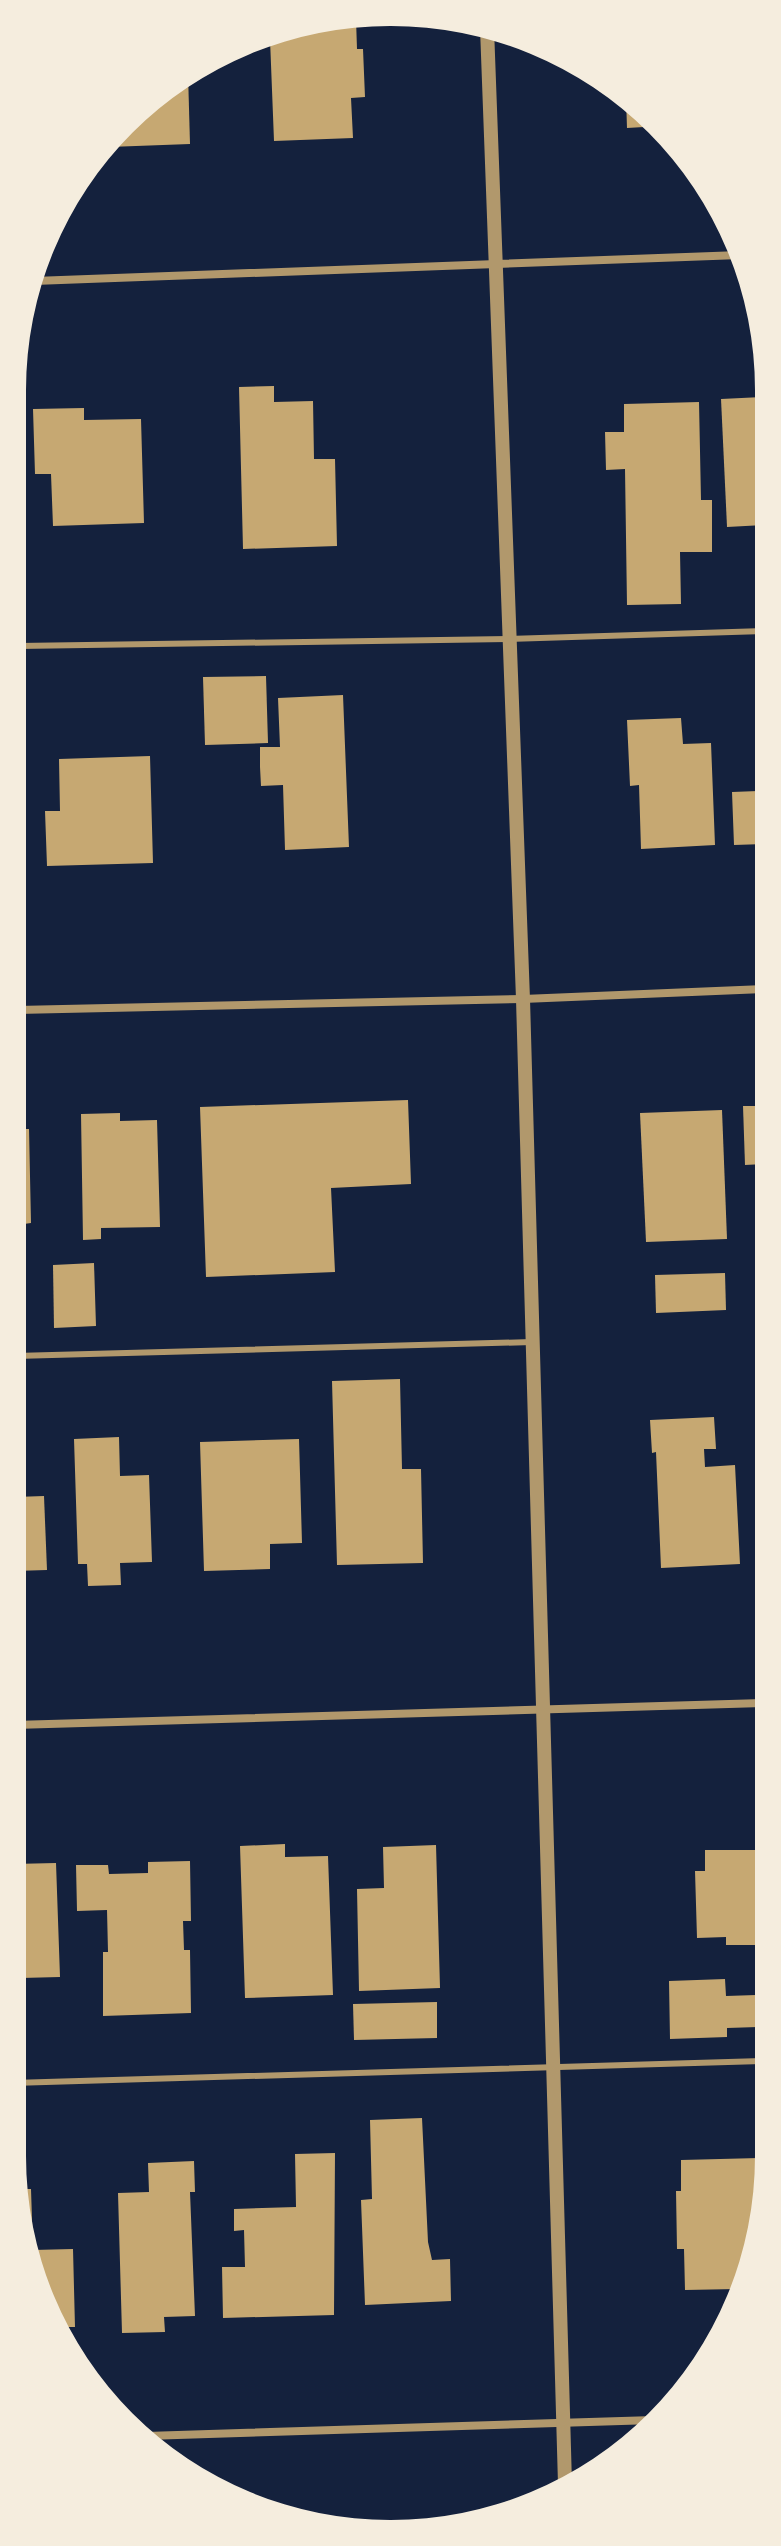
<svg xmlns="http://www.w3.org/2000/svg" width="781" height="2546" font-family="Overpass,sans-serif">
	<rect width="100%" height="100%" fill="#14213d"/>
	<g fill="#c6a872">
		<path d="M317,19H356L357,49H363L365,97L351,98L353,138L274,141L270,39Z"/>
		<path d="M188,73L190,144L109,147L181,76Z"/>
		<path d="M626,98L658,123L661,126L627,128Z"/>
		<path d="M274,386V402L313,401L314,459H335L337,546L243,549L239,387Z"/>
		<path d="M762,397L766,404L765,525L727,527L721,399Z"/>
		<path d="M699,402L701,500H712V552H680L681,604L627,605L625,469L606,470L605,432H624V404Z"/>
		<path d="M84,408V420L141,419L144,523L53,526L51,474H35L33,409Z"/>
		<path d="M266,676L268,743L205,745L203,677Z"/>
		<path d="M343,695L349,847L285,850L283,785L261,786L260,767V747H280L278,698Z"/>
		<path d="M681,718L683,744L711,743L715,845L641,849L639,785L630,786L627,720Z"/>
		<path d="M756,740H765V844L734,845L732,792L758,791Z"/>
		<path d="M150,756L153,863L47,866L45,811H60L59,759Z"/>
		<path d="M408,1100L411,1184L331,1188L335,1272L206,1277L200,1107Z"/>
		<path d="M743,1106H764V1164L745,1165Z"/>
		<path d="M722,1110L727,1239L646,1242L640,1113Z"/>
		<path d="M120,1113V1121L157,1120L160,1227L101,1228V1239L83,1240L81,1114Z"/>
		<path d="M16,1129H29L31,1223L24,1224V1245H16Z"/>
		<path d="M94,1263L96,1326L54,1328L53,1265Z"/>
		<path d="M725,1273L726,1310L656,1313L655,1275Z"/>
		<path d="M400,1379L402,1469H421L423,1563L337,1565L332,1381Z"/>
		<path d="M714,1417L716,1449H704L705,1467L735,1465L740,1564L661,1568L656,1452L652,1453L650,1420Z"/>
		<path d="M119,1437L120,1476L149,1475L152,1562L120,1563L121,1585L88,1586L87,1564H78L74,1439Z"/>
		<path d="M299,1439L302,1543L270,1544V1569L204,1571L200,1442Z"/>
		<path d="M44,1496L47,1570L14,1571L15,1497Z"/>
		<path d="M285,1844V1857L328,1856L333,1995L245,1998L240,1846Z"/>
		<path d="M436,1845L440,1988L359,1991L357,1889L384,1888L383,1847Z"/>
		<path d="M705,1850H762V1945H726V1937L697,1938L695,1871H705Z"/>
		<path d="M190,1861L191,1921H183L184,1950H190L191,2013L103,2016V1952H108L107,1910L77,1911L76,1865H108L109,1874L148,1873V1862Z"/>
		<path d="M56,1863L60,1977L21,1978L22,2005H13V1864Z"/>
		<path d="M725,1979L726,1996L756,1995L758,2027L727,2028V2037L670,2039L669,1981Z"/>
		<path d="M437,2002V2038L354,2040L353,2004Z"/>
		<path d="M422,2118L428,2242L432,2260L450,2259L451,2301L365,2305L361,2200L372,2199L370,2120Z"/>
		<path d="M335,2153L334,2315L223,2318L222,2267H245L244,2230L234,2231V2209L296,2207L295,2154Z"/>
		<path d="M759,2158L761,2231L737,2289L685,2290L684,2249H677L676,2191H681V2160Z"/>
		<path d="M194,2161L195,2192H190L195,2316L164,2317L165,2332L122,2333L118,2193L149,2192L148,2163Z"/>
		<path d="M19,2189H31L33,2250L73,2249L75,2327H58L41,2300Z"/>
	</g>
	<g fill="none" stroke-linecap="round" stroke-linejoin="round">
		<g stroke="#b1986c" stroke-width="6">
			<path d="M18,646L508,639L765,631"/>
			<path d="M15,1356L532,1342"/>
			<path d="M12,2083L762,2061"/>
		</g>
		<g stroke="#b1986c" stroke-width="8">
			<path d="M34,281L740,255"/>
			<path d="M17,1010L523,999L764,989"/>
			<path d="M14,1725L763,1703"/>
			<path d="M146,2436L654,2420"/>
		</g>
		<path stroke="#b1986c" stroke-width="14" d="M487,28L523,999L565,2484"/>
	</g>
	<path d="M0 0H781V2546H0ZM390 26H391A364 364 0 0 1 755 390V2156A364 364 0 0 1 391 2520H390A364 364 0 0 1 26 2156V390A364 364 0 0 1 390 26Z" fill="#f5edde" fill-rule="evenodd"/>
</svg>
